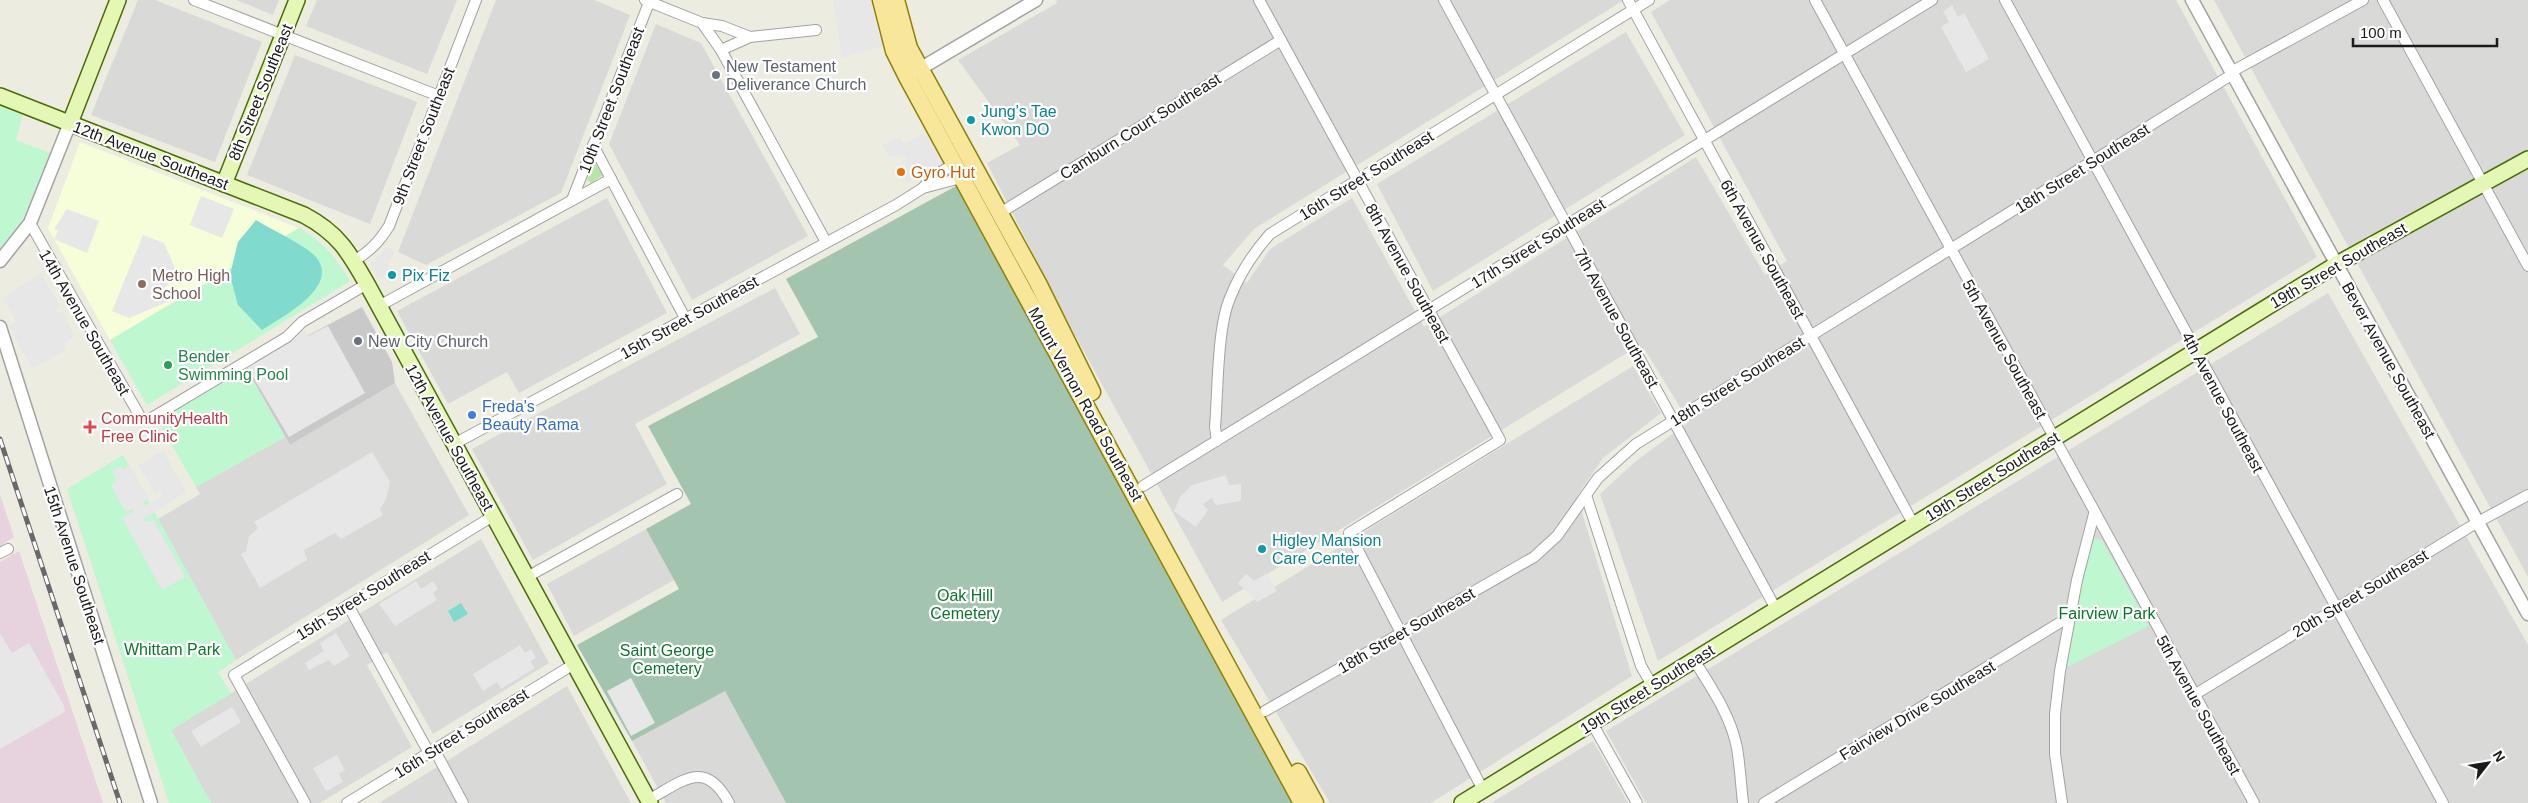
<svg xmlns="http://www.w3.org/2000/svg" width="2528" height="803" font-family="Helvetica,sans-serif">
	<rect width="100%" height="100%" fill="#edece1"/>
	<g fill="#d9d9d8">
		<path d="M138,0H155L262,42L215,162L91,115Z"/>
		<path d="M236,0H279L273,15Z"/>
		<path d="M317,0H457L427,74L306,26Z"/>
		<path d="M496,0H594L630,15L561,193L426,265L398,252Z"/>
		<path d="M1056,0H1624L1254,229L1223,265L1247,283L1270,249L1352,198L1424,327L1696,157L1765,275L1787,261L1651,12L1670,0H2176L2317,257L1658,661L1600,494L1636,461L1689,422L1645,350L1625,354L1222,602L1071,328L987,163L1020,145L958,60L1057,3Z"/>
		<path d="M2214,0H2528V577Z"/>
		<path d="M656,24L701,43L808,236L692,300L609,144Z"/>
		<path d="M1626,32L1685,135L1433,291L1377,184Z"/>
		<path d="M295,55L417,102L370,224L247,175Z"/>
		<path d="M607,198L667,313L519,393L507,372L448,404L397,311Z"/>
		<path d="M775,288L800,334L635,424L667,484L533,560L472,449Z"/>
		<path d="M2328,293L2528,645V803H1646L1606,731Z"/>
		<path d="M1633,366L1661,413L1603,458L1577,496L1632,676L1431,803H1330L1221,620Z"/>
		<path d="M395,383L469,515L236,660L158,519L200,494L196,487L285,437L290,445Z"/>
		<path d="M646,529L674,580L574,636L547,584Z"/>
		<path d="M481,539L549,663L433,734L387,652L367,665L412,747L320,803H211L171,730Z"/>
		<path d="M567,686L631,803H379Z"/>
		<path d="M725,690L786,803H666L632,741Z"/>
		<path d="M1593,741L1628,803H1491Z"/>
	</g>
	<g fill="#e6d3de">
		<path d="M0,495L14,537L0,546Z"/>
		<path d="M19,551L103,803H0V562Z"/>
	</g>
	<path fill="#f5fed9" d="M80,142L299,228L110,340L48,228Z"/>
	<path fill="#c9c9c9" d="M362,307L392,362L395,383L290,445L246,368Z"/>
	<path fill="#b7e6a8" d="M595,163L603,175L591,183L587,180Z"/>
	<path fill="#a3c5b0" d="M956,186L961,188L1293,803H786L725,691L632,741L577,645L679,589L646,529L691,504L648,426L818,337L786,279Z"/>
	<g fill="#bef7d0">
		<path d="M0,106L23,115L16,140L50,153L24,217L0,250Z"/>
		<path d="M299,228C324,243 335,256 350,281L147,405L110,340Z"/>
		<path d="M246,368L285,437L196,487L157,419Z"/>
		<path d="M123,455L236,660L218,672L231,694L171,730L211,803H169L67,489Z"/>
		<path d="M2093,538L2102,540L2149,626L2067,667L2088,547Z"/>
	</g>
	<g fill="#80dacd">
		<path d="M256,220C270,229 305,245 315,256C342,286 283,316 262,330L238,305L230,275L238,242Z"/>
		<path d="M461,603L468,614L454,622L448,611Z"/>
	</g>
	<g fill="#e7e7e7">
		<path d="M833,0H871L882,46L842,58Z"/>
		<path d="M1952,5L1958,17L1964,13L1989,59L1966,72L1941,27L1949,22L1943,11Z"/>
		<path d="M928,131L944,163L905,184L906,157L889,156L883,145L899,137L904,144Z"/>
		<path d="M201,196L234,209L222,238L190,225Z"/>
		<path d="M67,209L99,221L87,253L54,239L58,231L54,229Z"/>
		<path d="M143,235L164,243L179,277L162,289L167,302L129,318L112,311Z"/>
		<path d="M387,247L394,250L384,277L378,278L371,263Z"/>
		<path d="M41,273L60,306L56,311L57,313L63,311L74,336L64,344L66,349L32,369L9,326L16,321L3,298Z"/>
		<path d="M328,326L365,393L289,437L246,365L304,330L308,336Z"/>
		<path d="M163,451L186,492L144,519L146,522L153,519L185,577L162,590L122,518L133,512L134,509L125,511L111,485L117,481L112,471L121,466L124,469L130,466L149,498L143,502L144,506L162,496L161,491L155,493L139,465Z"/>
		<path d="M372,452L390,482L386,499L380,509L383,515L341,539L335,533L304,550L307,560L260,588L241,554L246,551L249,536L258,528L254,522Z"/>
		<path d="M1226,475L1229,485L1241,484V501L1216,505L1212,498L1203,504L1208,510L1196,527L1174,511L1180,497L1192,485Z"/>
		<path d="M1267,573L1277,591L1257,602L1238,583L1246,574L1254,581Z"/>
		<path d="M416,581L421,589L433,581L438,589L433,593L437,600L395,626L379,604Z"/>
		<path d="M0,633L12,653L29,643L64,706L65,712L0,749Z"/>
		<path d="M336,633L350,656L334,666L329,660L309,670L305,663L324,651L320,643Z"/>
		<path d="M520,645L525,653L531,649L536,658L530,661L535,668L501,689L497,682L483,691L473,674Z"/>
		<path d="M631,678L655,723L631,736L607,691Z"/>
		<path d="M232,707L241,722L201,747L191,731Z"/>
		<path d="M337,755L345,770L339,774L343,782L326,791L313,768Z"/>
	</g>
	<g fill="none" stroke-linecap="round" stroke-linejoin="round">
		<g stroke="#a2a2a2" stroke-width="12">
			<g id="minor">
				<path d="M194,0L439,96"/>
				<path d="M645,0L702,23L721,50L826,242"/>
				<path d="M1259,0L1500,440L1349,533L1483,790"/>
				<path d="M1444,0L1776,609"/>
				<path d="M1628,0L1914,525"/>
				<path d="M1815,0L2254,803"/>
				<path d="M2005,0L2443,803"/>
				<path d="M2383,0L2528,266"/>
				<path d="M702,23L722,26L750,37"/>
				<path d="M721,50L750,37L816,30"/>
				<path d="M2231,72L2363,0"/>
				<path d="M593,145L685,318"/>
				<path d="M923,188L931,178L954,164"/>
				<path d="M572,200L650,0"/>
				<path d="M1000,213L1281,40"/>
				<path d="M30,223L142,420L150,419L287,337L302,322L367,284"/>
				<path d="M354,261C370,251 379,242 389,226L476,0"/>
				<path d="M379,306L611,179"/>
				<path d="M1217,441L1215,427C1218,392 1217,328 1230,298C1239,275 1254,252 1270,234L1649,0"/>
				<path d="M454,444L896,205L923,188L957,179L963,180"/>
				<path d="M1143,486L1932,0"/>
				<path d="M1586,495L1641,666L1652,685"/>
				<path d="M0,553L8,549"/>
				<path d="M527,577L677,494"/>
				<path d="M348,605L429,753"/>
				<path d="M1694,660C1711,687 1731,716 1737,748C1740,766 1741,785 1743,803"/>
				<path d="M2194,695L2478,522L2528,495"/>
				<path d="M1265,711L1534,557L1557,536L1598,478L1636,444L2233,74"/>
				<path d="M1592,723L1637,803"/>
				<path d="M434,749L463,803"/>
				<path d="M648,800C683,781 705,758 729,803"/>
				<path d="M305,803L234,675L493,516"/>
				<path d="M347,803L574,664"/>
				<path d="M1764,803L2069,617"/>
				<path d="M2062,803L2055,754V714L2060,671L2077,580L2094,514"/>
			</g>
		</g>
		<g stroke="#a2a2a2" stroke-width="15">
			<g id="tertiary">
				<path d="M2192,0L2528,614"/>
				<path d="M913,73L1036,0"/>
				<path d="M0,261L30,223L70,123"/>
				<path d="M0,327L151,803"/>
			</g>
		</g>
		<g stroke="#4a6d08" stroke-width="18">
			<g id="secondary">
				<path d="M0,96L304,215C338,233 349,252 367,284L650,803"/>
				<path d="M70,123L118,0"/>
				<path d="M224,184L297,0"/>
				<path d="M1462,803L2337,264L2528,159"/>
			</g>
		</g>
		<g stroke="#8e8205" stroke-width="19">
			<g id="primary">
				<path d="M881,0L894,51L907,77L1302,803"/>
				<path d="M896,0L909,48L1038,283L1092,392"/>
				<path d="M1298,772L1315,803"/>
			</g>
		</g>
		<use href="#minor" stroke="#fff" stroke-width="10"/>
		<use href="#tertiary" stroke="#fff" stroke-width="12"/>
		<use href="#secondary" stroke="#e4f7b5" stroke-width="15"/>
		<use href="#primary" stroke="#f8e79a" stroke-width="16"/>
		<g stroke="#696969" stroke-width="5">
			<path id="rail" d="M0,439L120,803"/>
		</g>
		<use href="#rail" stroke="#fff" stroke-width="3" stroke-dasharray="9" stroke-linecap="butt"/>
	</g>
	<g fill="#6b7280" stroke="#fff" stroke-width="2">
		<circle cx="716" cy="75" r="5"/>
		<circle cx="358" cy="341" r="5"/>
	</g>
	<g fill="#0f9aa8" stroke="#fff" stroke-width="2">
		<circle cx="971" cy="120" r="5"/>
		<circle cx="392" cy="275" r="5"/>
		<circle cx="1262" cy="549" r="5"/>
	</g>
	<circle fill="#e8710a" stroke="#fff" stroke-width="2" cx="901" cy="172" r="5"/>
	<circle fill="#8d6e63" stroke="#fff" stroke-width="2" cx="142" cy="284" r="5"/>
	<circle fill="#2e9e5b" stroke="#fff" stroke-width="2" cx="168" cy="365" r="5"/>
	<circle fill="#3f7fe0" stroke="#fff" stroke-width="2" cx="472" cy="415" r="5"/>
	<path fill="#e0444e" stroke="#fff" stroke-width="2" d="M87.5 419.5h5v5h5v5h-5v5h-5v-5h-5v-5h5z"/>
	<g text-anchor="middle" stroke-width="4.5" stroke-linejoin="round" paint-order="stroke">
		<g font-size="16" fill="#5b616d" stroke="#fff" text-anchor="start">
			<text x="726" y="72">New Testament<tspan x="726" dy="18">Deliverance Church</tspan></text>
			<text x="368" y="347">New City Church</text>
		</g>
		<g font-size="16" fill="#1b1b1b" stroke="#fff">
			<text transform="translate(260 92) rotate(-68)" y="6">8th Street Southeast</text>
			<text transform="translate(611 100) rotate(-69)" y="6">10th Street Southeast</text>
			<text transform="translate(1140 126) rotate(-32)" y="6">Camburn Court Southeast</text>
			<text transform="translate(423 136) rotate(-69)" y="6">9th Street Southeast</text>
			<text transform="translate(151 155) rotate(21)" y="6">12th Avenue Southeast</text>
			<text transform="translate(2082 168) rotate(-32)" y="6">18th Street Southeast</text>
			<text transform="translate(1366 175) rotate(-32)" y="6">16th Street Southeast</text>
			<text transform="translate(1538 243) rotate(-32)" y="6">17th Street Southeast</text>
			<text transform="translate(1763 249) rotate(61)" y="6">6th Avenue Southeast</text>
			<text transform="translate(2338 265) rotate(-30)" y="6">19th Street Southeast</text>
			<text transform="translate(1408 273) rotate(61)" y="6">8th Avenue Southeast</text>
			<text transform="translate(689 317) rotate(-29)" y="6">15th Street Southeast</text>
			<text transform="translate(1617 318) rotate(61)" y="6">7th Avenue Southeast</text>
			<text transform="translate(85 322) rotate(60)" y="6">14th Avenue Southeast</text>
			<text transform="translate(2005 349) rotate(61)" y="6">5th Avenue Southeast</text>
			<text transform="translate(2389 360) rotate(61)" y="6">Bever Avenue Southeast</text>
			<text transform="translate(1737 381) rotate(-32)" y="6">18th Street Southeast</text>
			<text transform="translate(2223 402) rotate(62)" y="6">4th Avenue Southeast</text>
			<text transform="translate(1086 404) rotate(61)" y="6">Mount Vernon Road Southeast</text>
			<text transform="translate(450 437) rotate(61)" y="6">12th Avenue Southeast</text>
			<text transform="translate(1992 476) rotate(-32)" y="6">19th Street Southeast</text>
			<text transform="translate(75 565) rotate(72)" y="6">15th Avenue Southeast</text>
			<text transform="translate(2360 593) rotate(-31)" y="6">20th Street Southeast</text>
			<text transform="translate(363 595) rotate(-32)" y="6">15th Street Southeast</text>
			<text transform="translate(1406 630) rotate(-30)" y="6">18th Street Southeast</text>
			<text transform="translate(1647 689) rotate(-32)" y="6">19th Street Southeast</text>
			<text transform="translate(2199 705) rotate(61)" y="6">5th Avenue Southeast</text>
			<text transform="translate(1917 710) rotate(-31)" y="6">Fairview Drive Southeast</text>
			<text transform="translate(461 733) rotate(-32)" y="6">16th Street Southeast</text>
		</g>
		<g font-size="16" fill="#0d838f" stroke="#fff" text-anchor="start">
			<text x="981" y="117">Jung's Tae<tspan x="981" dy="18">Kwon DO</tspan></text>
			<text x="402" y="281">Pix Fiz</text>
			<text x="1272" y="546">Higley Mansion<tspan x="1272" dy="18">Care Center</tspan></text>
		</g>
		<g font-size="16" fill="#c56008" stroke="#fff" text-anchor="start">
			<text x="911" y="178">Gyro Hut</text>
		</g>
		<g font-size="16" fill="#785e54" stroke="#fff" text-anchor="start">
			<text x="152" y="281">Metro High<tspan x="152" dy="18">School</tspan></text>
		</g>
		<g font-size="16" fill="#27864d" stroke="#fff" text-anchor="start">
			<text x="178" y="362">Bender<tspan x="178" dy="18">Swimming Pool</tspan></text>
		</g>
		<g font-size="16" fill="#366cbe" stroke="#fff" text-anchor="start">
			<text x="482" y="412">Freda's<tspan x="482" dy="18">Beauty Rama</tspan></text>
		</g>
		<g font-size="16" fill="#be3a42" stroke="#fff" text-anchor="start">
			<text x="101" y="424">CommunityHealth<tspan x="101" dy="18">Free Clinic</tspan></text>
		</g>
		<g font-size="16" fill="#0e742f" stroke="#fff">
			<text x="965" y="601">Oak Hill<tspan x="965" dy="18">Cemetery</tspan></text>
			<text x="2107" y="619">Fairview Park</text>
			<text x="172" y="655">Whittam Park</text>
			<text x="667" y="656">Saint George<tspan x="667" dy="18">Cemetery</tspan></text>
		</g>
	</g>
	<g transform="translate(2488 763) rotate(59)" stroke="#ffffff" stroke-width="4" paint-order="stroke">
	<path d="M0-4L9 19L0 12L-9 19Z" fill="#1b1b1b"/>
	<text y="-8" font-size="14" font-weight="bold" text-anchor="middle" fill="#1b1b1b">N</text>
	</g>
	<path d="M2353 38v8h144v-8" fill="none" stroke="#1b1b1b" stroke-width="2.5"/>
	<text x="2360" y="38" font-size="15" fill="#1b1b1b" stroke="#ffffff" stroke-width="4" paint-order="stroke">100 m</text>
</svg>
